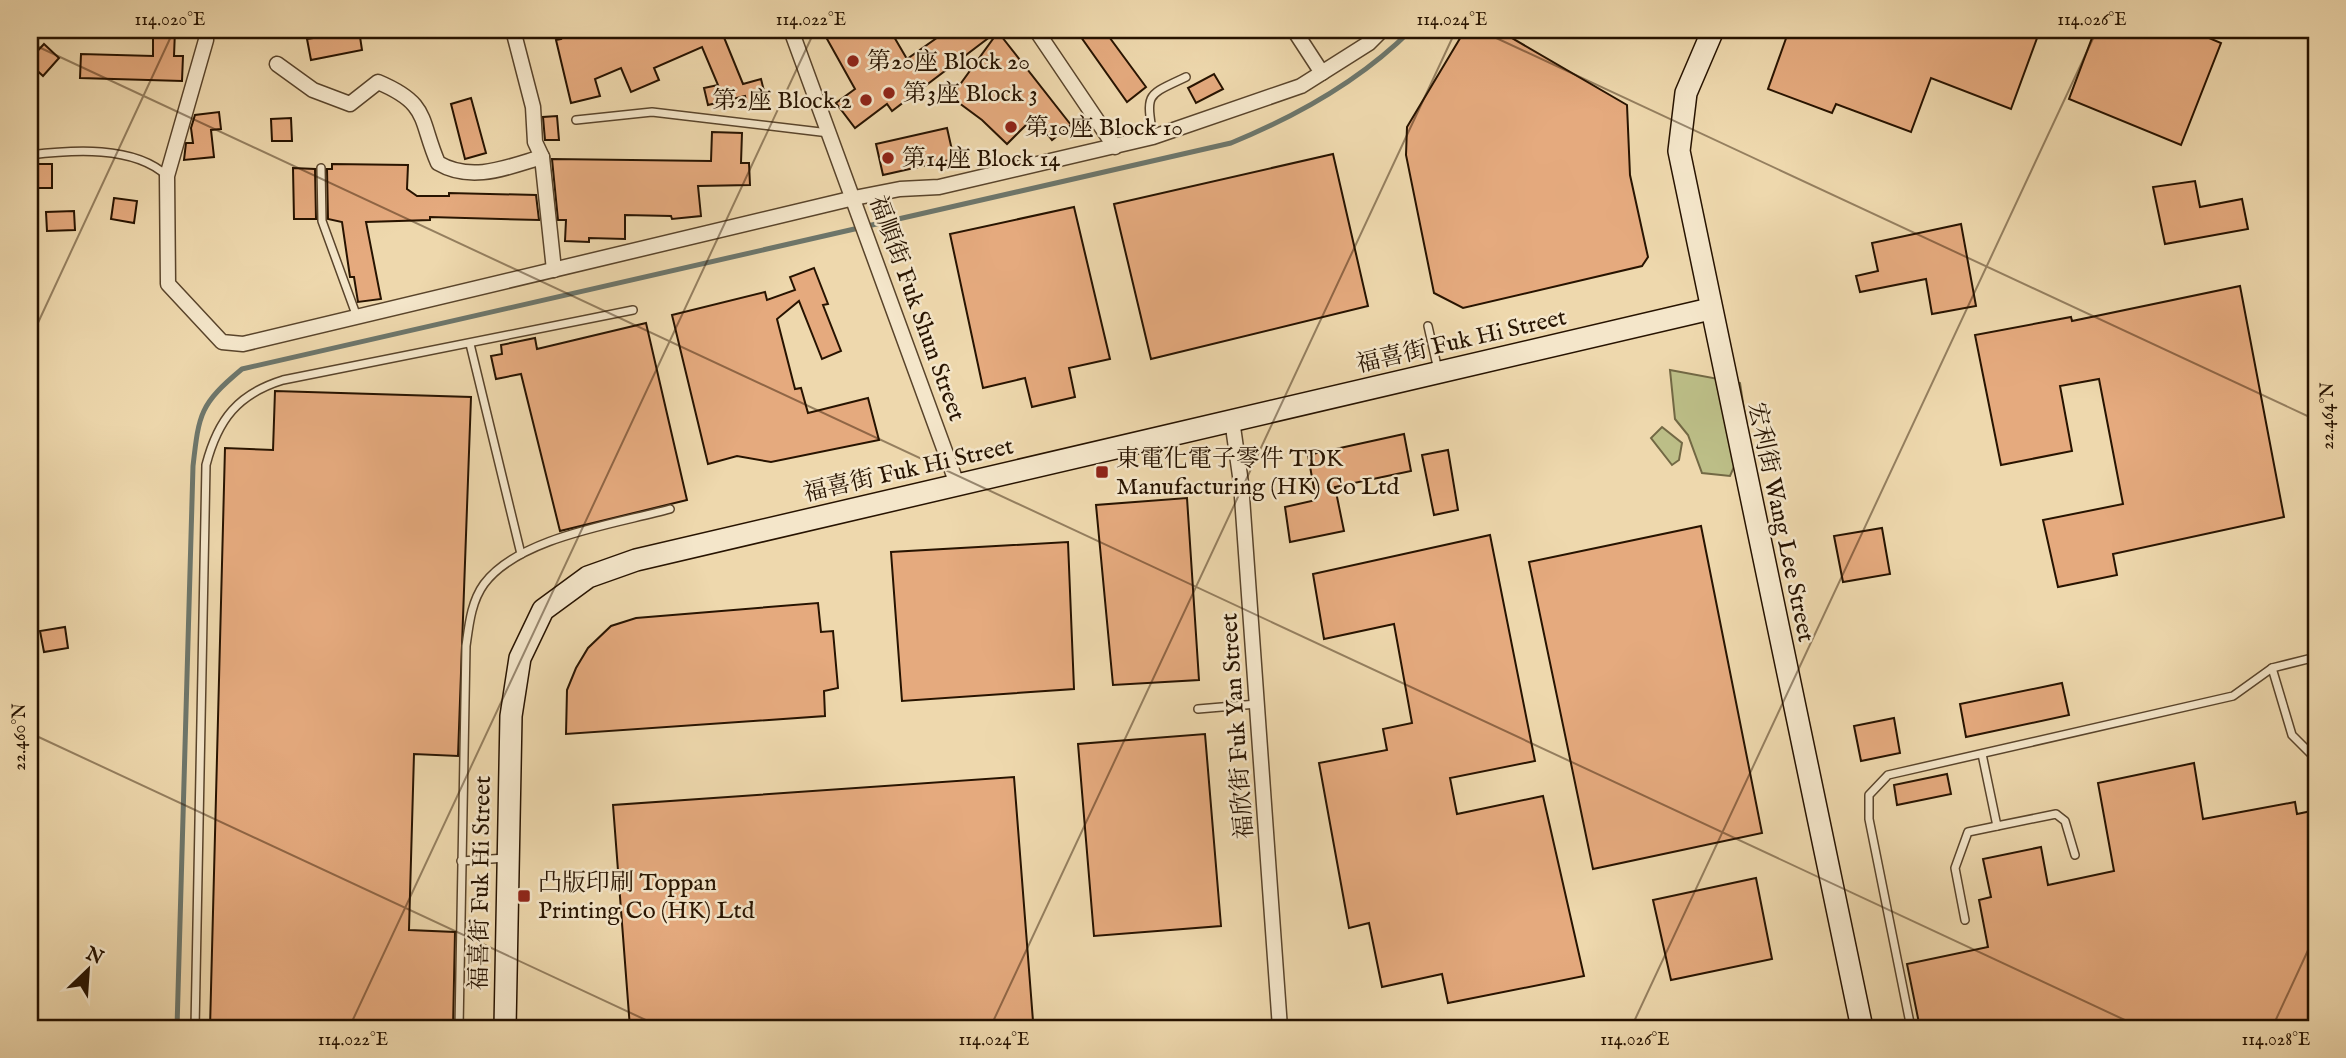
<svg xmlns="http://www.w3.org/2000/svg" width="2346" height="1058" font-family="'IM FELL English','Noto Serif TC',serif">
	<rect width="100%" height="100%" fill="#eed8ad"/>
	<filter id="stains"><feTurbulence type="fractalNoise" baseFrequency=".00286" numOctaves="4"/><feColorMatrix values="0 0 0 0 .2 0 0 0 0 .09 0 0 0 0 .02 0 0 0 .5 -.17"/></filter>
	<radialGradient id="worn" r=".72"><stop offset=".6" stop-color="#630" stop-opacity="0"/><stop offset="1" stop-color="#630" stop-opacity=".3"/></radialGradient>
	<g fill="#bcbe87" stroke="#726844" stroke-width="2">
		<path d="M1670,370L1740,383L1748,435L1730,476L1702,473L1688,435L1675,419Z"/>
		<path d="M1662,427L1682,443L1679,460L1672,465L1651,438Z"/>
	</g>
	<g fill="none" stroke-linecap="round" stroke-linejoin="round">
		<path stroke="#6d766b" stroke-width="5" d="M177,1028L193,466C199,413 200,404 242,369L1231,143C1297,116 1360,81 1411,30"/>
	</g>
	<g fill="#e5aa7e" stroke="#271300" stroke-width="2">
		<path d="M153,30H175L174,56H183L182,81L80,78L81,54L153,56Z"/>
		<path d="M339,30H359L362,50L311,60L307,39L339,34Z"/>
		<path d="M558,30H721L743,84L761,79L767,103L748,109L745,96L708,105L704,88L718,85L702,47L654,68L659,80L631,92L621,68L595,79L600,96L571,103L556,40L561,39Z"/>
		<path d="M822,30H890L907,59L948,30H999L892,111L887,104L855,128L836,103L855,89Z"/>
		<path d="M1076,30H1104L1146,87L1127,102Z"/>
		<path d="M1465,30H1498L1627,105L1630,175L1648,257L1642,266L1463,308L1434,293L1406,155L1407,127Z"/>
		<path d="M1789,30H2040L2011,109L1931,78L1911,132L1836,104L1832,113L1768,89Z"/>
		<path d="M2095,30H2190L2221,43L2181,145L2069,99Z"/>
		<path d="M998,32L1071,125L1052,140L1034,117L1007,144L982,120L951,97Z"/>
		<path d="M44,44L59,58L43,76L30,64V59Z"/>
		<path d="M1214,74L1223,89L1196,103L1188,88Z"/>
		<path d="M471,98L486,153L465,159L451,104Z"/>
		<path d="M219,112L221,129L211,130L214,157L184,160L186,143H193L191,128L195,115Z"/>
		<path d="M557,116L559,140H545L543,117Z"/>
		<path d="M291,118L292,141H272L271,119Z"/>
		<path d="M947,128L954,159L883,175L876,144Z"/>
		<path d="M712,132L742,133L741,163H749L750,185L698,186L701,216L672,219L671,216L625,215V239L589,238V242L565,241L566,220H558L552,159L711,161Z"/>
		<path d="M1333,154L1368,306L1151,359L1114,204Z"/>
		<rect x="30" y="164" width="22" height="24"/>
		<path d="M332,164L408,165L407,189L417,196H449V193L536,195L539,220L430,217V220L366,222L381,299L358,302L354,277H350L342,222L328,219L327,169H332Z"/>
		<path d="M293,168L315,169L316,219H294Z"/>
		<path d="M2195,181L2200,207L2242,199L2248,229L2165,244L2153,187Z"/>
		<path d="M114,198L137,201L134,223L111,219Z"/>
		<path d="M1074,207L1110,359L1069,368L1075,397L1032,407L1025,378L983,388L950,234Z"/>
		<path d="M74,211L75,230L47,231L46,212Z"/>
		<path d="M1961,224L1976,306L1932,314L1926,279L1860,292L1856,276L1878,271L1872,243Z"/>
		<path d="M814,268L828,304L823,305L841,351L822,359L799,301L777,319L795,389L801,388L808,413L868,398L879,440L771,462L737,456L708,464L672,315L765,292L767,300L795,290L790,277Z"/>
		<path d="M2240,286L2284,517L2113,554L2117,575L2058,587L2043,520L2123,504L2099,379L2060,386L2072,451L2001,465L1975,335L2071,317L2072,321Z"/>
		<path d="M646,323L687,500L560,531L521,374L496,379L491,356L502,354L501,345L535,338L537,349Z"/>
		<path d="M275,391L471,397L458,756L414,754L409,930L455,932L453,1028H210L225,448L273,450Z"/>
		<path d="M1404,434L1411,471L1335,487L1344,531L1290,542L1285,507L1316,500L1308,455Z"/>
		<path d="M1448,450L1458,510L1434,515L1422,455Z"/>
		<path d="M1187,498L1199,680L1113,685L1096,505Z"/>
		<path d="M1701,526L1762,833L1593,869L1529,562Z"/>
		<path d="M1882,528L1890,574L1843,582L1834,536Z"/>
		<path d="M1490,535L1535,761L1450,778L1457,814L1543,796L1584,976L1448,1003L1442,974L1382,987L1369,923L1349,928L1319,763L1387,750L1383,729L1412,723L1394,624L1324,639L1313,574Z"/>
		<path d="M1068,542L1074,689L902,701L891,552Z"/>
		<path d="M818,603L821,632L833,631L838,688L824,691L825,716L566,734L567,690L576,668L588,648L611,626L636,618Z"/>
		<path d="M65,627L68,648L44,652L40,631Z"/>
		<path d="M2062,683L2069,715L1966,737L1960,704Z"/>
		<path d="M1894,718L1900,753L1861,761L1854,726Z"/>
		<path d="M1205,734L1221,926L1094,936L1078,744Z"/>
		<path d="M2194,763L2203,819L2295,802L2297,814L2316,810V1028H1920L1907,964L1988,947L1979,900L1991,897L1983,859L2041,847L2048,885L2114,871L2098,783Z"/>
		<path d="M1947,774L1951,794L1897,805L1894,785Z"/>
		<path d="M1014,777L1033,1021L933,1028H630L613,805Z"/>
		<path d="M1756,878L1772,959L1671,980L1653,900Z"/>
	</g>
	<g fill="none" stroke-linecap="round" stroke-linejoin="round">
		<g stroke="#59442b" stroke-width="10">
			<g id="lane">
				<path d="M576,120L652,112L829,133"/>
				<path d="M1153,137C1146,92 1146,96 1186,77"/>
				<path d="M30,155C71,150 134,145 167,176"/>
				<path d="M321,168L322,221L357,317"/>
				<path d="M1428,326L1438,370"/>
				<path d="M470,344L521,554"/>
				<path d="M2272,668L2292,735L2316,759"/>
				<path d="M1198,709L1257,704"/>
				<path d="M1982,754L1997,826L2056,814L2065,821L2075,855"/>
				<path d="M461,861L506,858"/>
				<path d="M1965,920L1955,868L1968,832L1997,826"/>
				<path d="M195,1028L206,465C218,419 238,394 283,380L633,310"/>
				<path d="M459,1028L466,646C469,625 471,602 484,584C519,537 616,524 670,509"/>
				<path d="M1911,1028L1869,819V795L1888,775L2233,696L2272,668L2316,657"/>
			</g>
		</g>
		<g stroke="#59442b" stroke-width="17">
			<g id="street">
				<path d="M206,30V40L167,176L168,284L222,342L243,344L854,198L900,189L939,187L1153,137L1301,86L1369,43L1382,30"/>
				<path d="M513,30L533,107L535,142L542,157L554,270"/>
				<path d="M791,30L957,484"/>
				<path d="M1036,30L1115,147"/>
				<path d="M1294,30L1322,73"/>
				<path d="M277,64L313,90L350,104L378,82C430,104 419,119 438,163C472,183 508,167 542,157"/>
				<path d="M1232,420L1241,483L1280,1028"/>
			</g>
		</g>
		<g stroke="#271300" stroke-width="24">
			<g id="secondary">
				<path d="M1713,30L1686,93L1679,151L1862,1028"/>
				<path d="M505,1028L511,716L520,658L543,610L588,577L636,560L1710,309"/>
			</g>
		</g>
		<use href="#lane" stroke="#f4e6ca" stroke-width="7"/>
		<use href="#street" stroke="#f4e6ca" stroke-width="14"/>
		<use href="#secondary" stroke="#f4e6ca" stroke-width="21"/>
	</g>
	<path fill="none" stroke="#271300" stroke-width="2" stroke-opacity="0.45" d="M1479,30L2316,420M30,43L2142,1028M30,340L174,30M30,733L663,1028M349,1028L815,30M990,1028L1456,30M1631,1028L2097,30M2272,1028L2316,933"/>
	<g fill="#8f2418" stroke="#f4e6ca" stroke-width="2.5">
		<circle cx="853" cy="61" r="7"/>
		<circle cx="889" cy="93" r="7"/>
		<circle cx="866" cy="100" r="7"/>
		<circle cx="1011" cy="127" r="7"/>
		<circle cx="888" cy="158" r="7"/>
		<rect x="1095" y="465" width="14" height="14" rx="3.5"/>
		<rect x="517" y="889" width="14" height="14" rx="3.5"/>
	</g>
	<g text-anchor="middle" stroke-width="5" stroke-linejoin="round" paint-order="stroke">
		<g font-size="24" fill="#271300" stroke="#f4e6ca" text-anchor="start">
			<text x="867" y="69">第20座 Block 20</text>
			<text x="903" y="101">第3座 Block 3</text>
			<text x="852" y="108" text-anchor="end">第2座 Block 2</text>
			<text x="1025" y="135">第10座 Block 10</text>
			<text x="902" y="166">第14座 Block 14</text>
			<text x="1116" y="466">東電化電子零件 TDK<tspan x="1116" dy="28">Manufacturing (HK) Co Ltd</tspan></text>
			<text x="538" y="890">凸版印刷 Toppan<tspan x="538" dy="28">Printing Co (HK) Ltd</tspan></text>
		</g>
		<g font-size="24" fill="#271300" stroke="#f4e6ca">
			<text transform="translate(918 308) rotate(70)" y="8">福順街 Fuk Shun Street</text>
			<text transform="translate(1461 340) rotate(-13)" y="8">福喜街 Fuk Hi Street</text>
			<text transform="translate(908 469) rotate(-13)" y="8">福喜街 Fuk Hi Street</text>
			<text transform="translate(1782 522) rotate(78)" y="8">宏利街 Wang Lee Street</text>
			<text transform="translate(1236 726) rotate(-94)" y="8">福欣街 Fuk Yan Street</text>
			<text transform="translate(480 883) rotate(-89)" y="8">福喜街 Fuk Hi Street</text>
		</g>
	</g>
	<rect width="2346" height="1058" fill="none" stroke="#eed8ad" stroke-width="77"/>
	<g transform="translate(88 970) rotate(25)" stroke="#f4e6ca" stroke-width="5" paint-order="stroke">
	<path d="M0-5L12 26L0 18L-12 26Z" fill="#271300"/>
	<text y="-10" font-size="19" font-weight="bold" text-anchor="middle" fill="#271300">N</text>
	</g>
	<rect x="38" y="38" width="2270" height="982" fill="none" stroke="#271300" stroke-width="2.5"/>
	<g font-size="18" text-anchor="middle" fill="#271300">
		<text x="170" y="25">114.020°E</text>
		<text x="811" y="25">114.022°E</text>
		<text x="1452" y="25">114.024°E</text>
		<text x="2092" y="25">114.026°E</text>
		<text transform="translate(2327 416) rotate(-90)" y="6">22.464°N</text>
		<text transform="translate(19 737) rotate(-90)" y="6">22.460°N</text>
		<text x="353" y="1045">114.022°E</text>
		<text x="994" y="1045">114.024°E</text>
		<text x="1635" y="1045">114.026°E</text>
		<text x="2276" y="1045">114.028°E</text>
	</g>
	<rect width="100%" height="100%" filter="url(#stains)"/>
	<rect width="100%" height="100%" fill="url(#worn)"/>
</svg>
